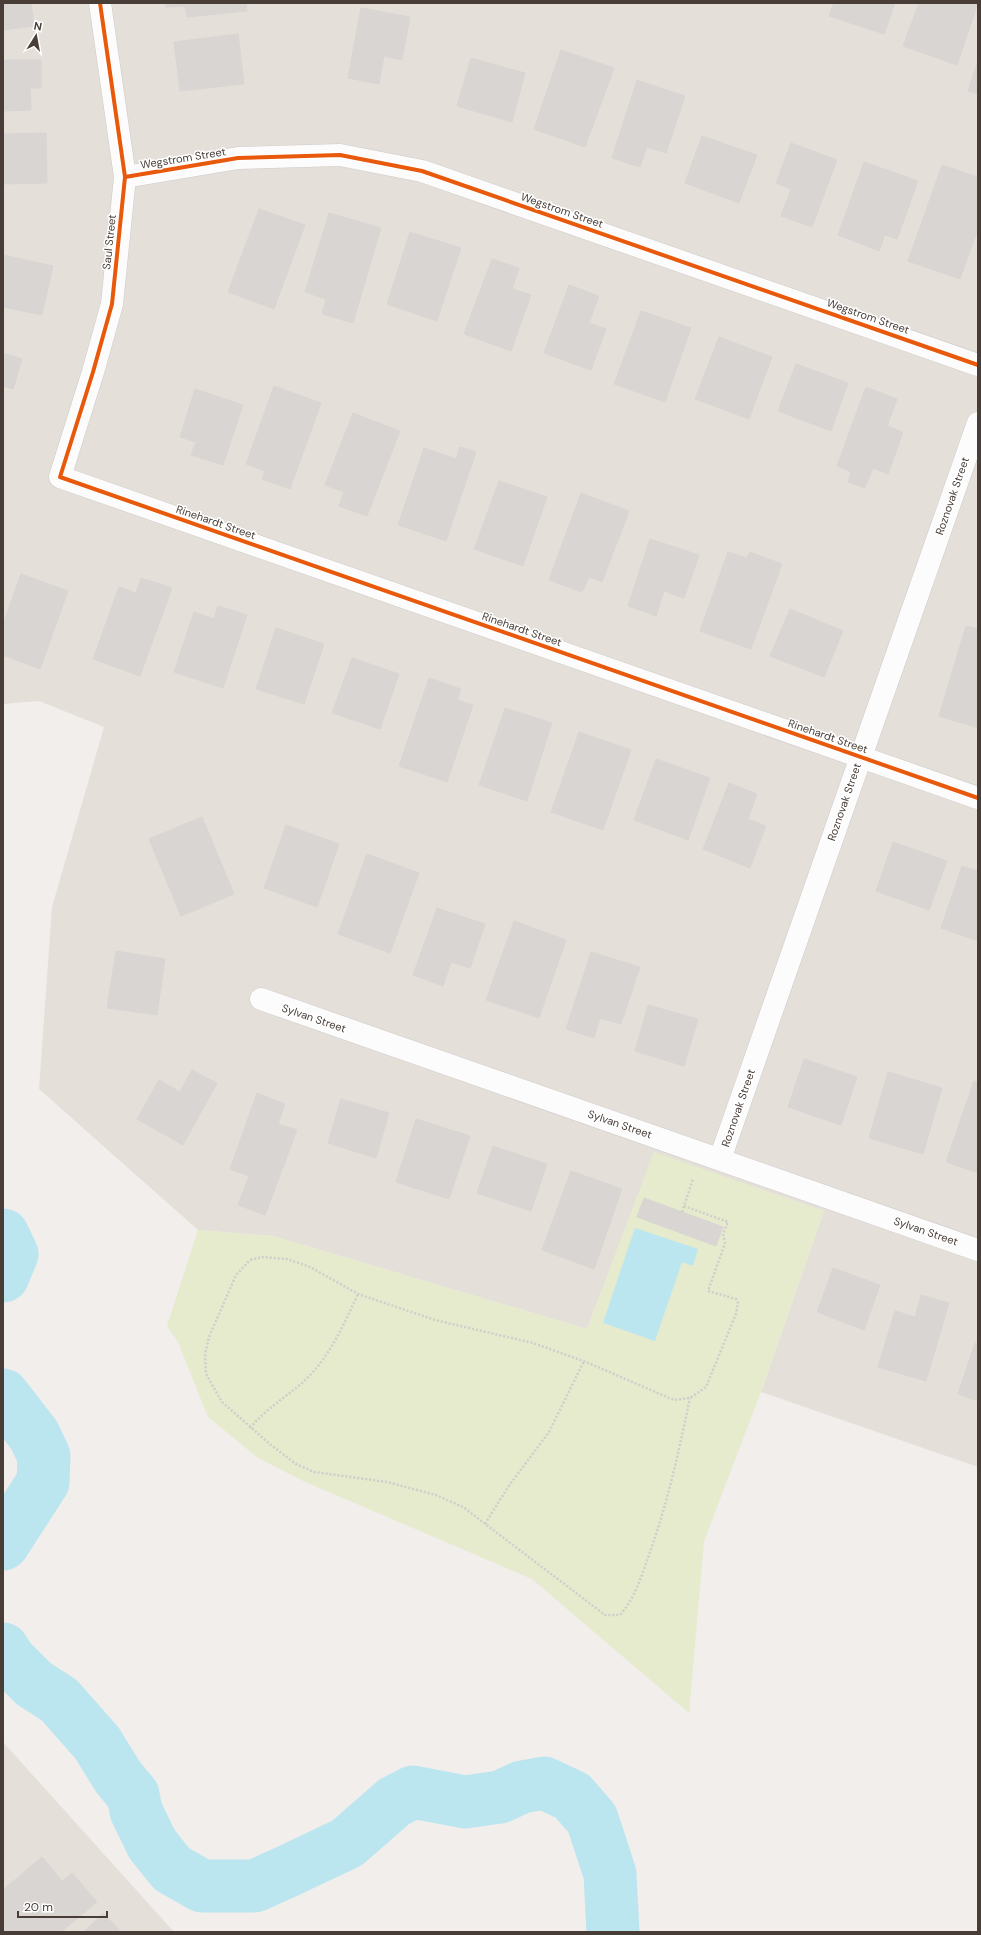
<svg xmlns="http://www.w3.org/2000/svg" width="981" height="1935" font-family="'DM Sans',sans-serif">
	<rect width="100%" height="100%" fill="#f1eeec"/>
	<g fill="#e5dfd9">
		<path d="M3,3H978V1467L761,1392L824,1211L654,1153L587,1329L273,1236L198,1230L39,1089L52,907L104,727L39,701L3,704Z"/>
		<path d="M3,1742L174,1932H3Z"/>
	</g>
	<path fill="#e5ebcc" d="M654,1152L824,1211L761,1392L704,1541L689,1713L532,1579L303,1481L258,1458L208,1417L178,1342L167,1326L198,1230L273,1236L587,1329Z"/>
	<path fill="#bce6ef" d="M635,1228L698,1249L693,1266L682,1262L655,1341L603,1323Z"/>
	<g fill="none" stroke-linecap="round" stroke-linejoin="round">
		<g stroke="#bce6ef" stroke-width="53">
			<path d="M3,1235L12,1254L3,1276"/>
			<path d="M3,1395L34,1435L44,1456L43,1482L3,1544"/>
			<path d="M3,1649L9,1659L34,1684L59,1700L97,1743L118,1777L133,1795L136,1811L152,1844L172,1869L202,1886H255L288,1871L347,1843L394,1802L413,1792L465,1802L500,1797L522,1787L544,1783L572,1796L592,1819L610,1874L613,1932"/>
		</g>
	</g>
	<g fill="#d9d5d3" stroke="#dad5d2">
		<path d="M3,3H31L34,26L3,30Z"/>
		<path d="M166,3H246L247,11L187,17L185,6L166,7Z"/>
		<path d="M834,3H895L884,34L829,16Z"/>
		<path d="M919,3H978L957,65L903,46Z"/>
		<path d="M361,8L410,17L402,60L384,56L379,84L348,78Z"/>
		<path d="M238,34L244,84L180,91L174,42Z"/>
		<path d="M561,50L614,68L585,147L534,129Z"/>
		<path d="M471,58L525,73L512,122L457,106Z"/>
		<path d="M3,60H41V88H30L31,110L3,111Z"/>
		<path d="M978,61V94L968,91Z"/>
		<path d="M637,80L685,96L666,153L647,147L640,167L612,158Z"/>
		<path d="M46,133L47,183L3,184V134Z"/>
		<path d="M702,136L757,155L739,203L685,183Z"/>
		<path d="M791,143L837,160L812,227L781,216L791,189L776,183Z"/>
		<path d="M864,162L918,181L897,239L885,235L879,251L838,235Z"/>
		<path d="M942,165L978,177V229L960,279L908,261Z"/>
		<path d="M259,209L305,225L274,309L228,292Z"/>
		<path d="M329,213L381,228L353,323L322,314L326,299L305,292Z"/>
		<path d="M410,232L461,248L437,321L387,304Z"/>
		<path d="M3,255L53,266L42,315L3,307Z"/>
		<path d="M492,259L519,268L512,289L531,295L511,351L464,334Z"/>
		<path d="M569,285L599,296L589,323L606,329L591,370L544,353Z"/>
		<path d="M641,311L691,328L665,402L614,384Z"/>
		<path d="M719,337L772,357L749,419L695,399Z"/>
		<path d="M3,353L22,359L13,389L3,386Z"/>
		<path d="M796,364L848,383L831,431L778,411Z"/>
		<path d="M274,386L321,403L290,489L262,479L265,471L246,464Z"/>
		<path d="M866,387L897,399L887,426L903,432L888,474L873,468L865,488L848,482L851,472L837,466Z"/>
		<path d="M195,389L243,405L223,465L191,455L196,442L180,437Z"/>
		<path d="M353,413L400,431L367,516L339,506L344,492L325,485Z"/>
		<path d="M460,447L476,452L446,541L398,525L424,448L456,459Z"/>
		<path d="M499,481L547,497L523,566L474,549Z"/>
		<path d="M581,493L629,511L602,582L589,577L582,592L549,580Z"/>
		<path d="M650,539L699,555L684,598L664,591L656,616L628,606Z"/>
		<path d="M728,552L747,558L750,552L782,564L751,649L700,631Z"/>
		<path d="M21,574L68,591L40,669L3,655V624Z"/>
		<path d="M141,578L172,588L140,676L93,659L119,587L136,593Z"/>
		<path d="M218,606L247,615L223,688L174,672L194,612L214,619Z"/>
		<path d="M790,609L843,631L824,677L770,656Z"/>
		<path d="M966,626L978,629V728L939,716Z"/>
		<path d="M276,628L324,644L304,704L256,689Z"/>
		<path d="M352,658L399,674L380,729L332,713Z"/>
		<path d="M429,678L461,689L457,700L473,705L447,782L399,766Z"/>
		<path d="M505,708L552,723L527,801L479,785Z"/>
		<path d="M579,732L631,750L603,830L551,812Z"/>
		<path d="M656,759L710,778L688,840L634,820Z"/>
		<path d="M729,783L757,794L748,819L766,826L750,868L703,849Z"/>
		<path d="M202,817L234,894L181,916L149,839Z"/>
		<path d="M286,825L339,844L317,907L264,888Z"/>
		<path d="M893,842L947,861L929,910L876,891Z"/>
		<path d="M367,854L419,873L390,953L338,934Z"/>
		<path d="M962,866L978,871V941L941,928Z"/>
		<path d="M437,908L485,924L470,968L451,962L443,986L413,975Z"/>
		<path d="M514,921L566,940L539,1018L486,1000Z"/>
		<path d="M116,951L165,959L157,1015L107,1008Z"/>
		<path d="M591,952L640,967L621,1024L600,1018L594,1038L566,1029Z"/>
		<path d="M648,1005L698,1019L684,1066L635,1051Z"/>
		<path d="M804,1059L857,1077L841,1125L788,1107Z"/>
		<path d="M192,1070L217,1083L183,1145L137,1119L159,1080L180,1092Z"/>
		<path d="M888,1072L942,1088L923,1154L869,1138Z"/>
		<path d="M974,1081L978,1083V1173L946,1162Z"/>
		<path d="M257,1093L285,1104L278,1124L297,1130L265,1215L238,1205L249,1176L230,1169Z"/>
		<path d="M341,1099L389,1113L376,1158L328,1143Z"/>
		<path d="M416,1119L470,1136L449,1199L396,1182Z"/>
		<path d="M493,1146L547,1164L531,1211L477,1193Z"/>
		<path d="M571,1171L622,1189L594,1269L542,1250Z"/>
		<path d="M644,1198L723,1227L716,1246L637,1217Z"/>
		<path d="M833,1268L880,1285L864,1330L817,1312Z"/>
		<path d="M921,1295L949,1303L926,1381L878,1367L895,1311L915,1317Z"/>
		<path d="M975,1343L978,1344V1401L958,1394Z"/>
		<path d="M42,1857L62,1881L72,1873L97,1902L61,1932H3V1890Z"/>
		<path d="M103,1913L121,1932H84Z"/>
	</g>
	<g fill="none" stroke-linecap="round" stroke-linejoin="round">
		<g stroke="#cecac8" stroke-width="23">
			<g id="street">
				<path d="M100,3L125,177L112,304L93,372L60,477L978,798"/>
				<path d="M125,177L238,158L340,155L422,171L978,365"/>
				<path d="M261,999L978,1250"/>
				<path d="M720,1159L978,423"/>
			</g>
		</g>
		<g stroke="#d1cdcb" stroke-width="2.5" stroke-dasharray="2 2" stroke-linecap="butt">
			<path d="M684,1206L728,1222L723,1234L725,1243L708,1291L736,1299L738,1303L736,1314L706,1387L690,1398L674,1400L586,1362L533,1343L435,1320L358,1294L310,1267L287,1259L262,1257L250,1260L236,1275L209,1337L205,1354L206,1374L222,1402L271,1445L296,1464L314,1472L387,1482L436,1495L463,1507L605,1615H620C636,1597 642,1574 650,1552C668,1502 679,1450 690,1398"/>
			<path d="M682,1212L693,1179"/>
			<path d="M250,1428C266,1409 283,1399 301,1384C329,1359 343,1326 358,1294"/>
			<path d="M485,1524L508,1487L549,1432L584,1361"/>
		</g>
		<use href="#street" stroke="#fdfcfc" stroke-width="22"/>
		<g stroke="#fff" stroke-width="6">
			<g id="cycleway">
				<path d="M100,3L125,177L112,304L93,372L60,477L978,798"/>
				<path d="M125,177L238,158L340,155L422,171L978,365"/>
			</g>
		</g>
		<use href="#cycleway" stroke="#e8590c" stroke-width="4"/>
	</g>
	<g text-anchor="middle" stroke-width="3" stroke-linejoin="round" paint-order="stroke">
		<g font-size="11" fill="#483d37" stroke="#fff">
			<text transform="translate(183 158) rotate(-9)" y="4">Wegstrom Street</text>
			<text transform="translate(562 210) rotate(19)" y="4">Wegstrom Street</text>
			<text transform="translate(109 242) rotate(-84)" y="4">Saul Street</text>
			<text transform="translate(868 316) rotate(19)" y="4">Wegstrom Street</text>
			<text transform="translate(952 496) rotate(-71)" y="4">Roznovak Street</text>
			<text transform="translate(216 522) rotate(19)" y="4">Rinehardt Street</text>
			<text transform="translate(522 629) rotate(19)" y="4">Rinehardt Street</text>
			<text transform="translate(828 736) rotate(19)" y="4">Rinehardt Street</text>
			<text transform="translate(844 802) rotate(-71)" y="4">Roznovak Street</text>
			<text transform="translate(314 1018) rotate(19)" y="4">Sylvan Street</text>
			<text transform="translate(738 1108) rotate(-71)" y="4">Roznovak Street</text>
			<text transform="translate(620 1124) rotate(19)" y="4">Sylvan Street</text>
			<text transform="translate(926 1231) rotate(19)" y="4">Sylvan Street</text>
		</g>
	</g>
	<rect width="981" height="1935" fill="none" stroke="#483d37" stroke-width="8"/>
	<g transform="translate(36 36) rotate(11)" stroke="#ffffff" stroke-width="3" paint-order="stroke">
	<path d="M0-3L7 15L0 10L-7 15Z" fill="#483d37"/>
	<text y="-6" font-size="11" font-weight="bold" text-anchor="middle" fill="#483d37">N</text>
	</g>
	<path d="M18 1911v6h89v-6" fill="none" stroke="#483d37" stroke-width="2"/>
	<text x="24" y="1911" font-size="12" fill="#483d37" stroke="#ffffff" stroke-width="3" paint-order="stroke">20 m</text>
</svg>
